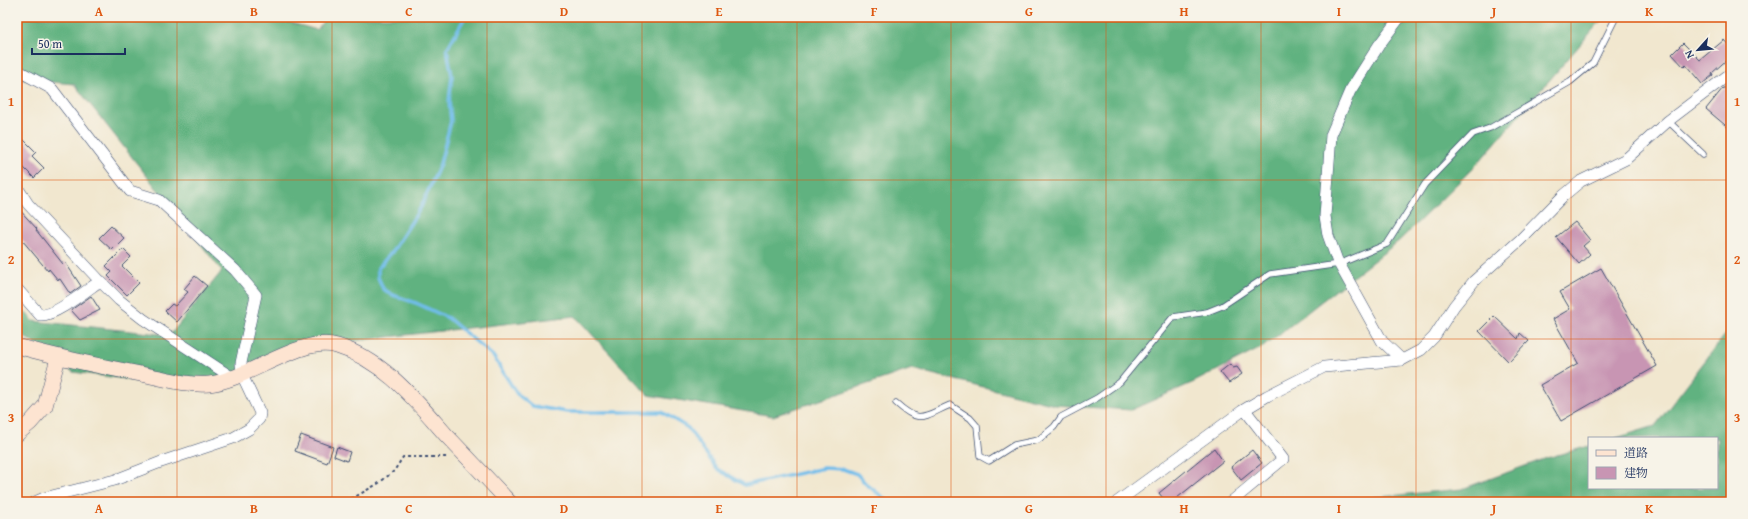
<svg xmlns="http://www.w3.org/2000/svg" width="1748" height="519" font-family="'Gentium Book Plus','Noto Serif JP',serif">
	<rect width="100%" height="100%" fill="#f7f3e8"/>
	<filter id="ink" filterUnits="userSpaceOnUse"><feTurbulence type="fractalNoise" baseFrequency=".025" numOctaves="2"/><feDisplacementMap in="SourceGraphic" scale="8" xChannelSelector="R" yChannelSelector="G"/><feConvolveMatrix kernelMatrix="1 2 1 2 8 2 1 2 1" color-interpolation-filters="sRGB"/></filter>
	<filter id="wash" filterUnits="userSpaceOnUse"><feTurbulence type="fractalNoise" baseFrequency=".012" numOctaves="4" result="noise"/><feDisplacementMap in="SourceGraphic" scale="16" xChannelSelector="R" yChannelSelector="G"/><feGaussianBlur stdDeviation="0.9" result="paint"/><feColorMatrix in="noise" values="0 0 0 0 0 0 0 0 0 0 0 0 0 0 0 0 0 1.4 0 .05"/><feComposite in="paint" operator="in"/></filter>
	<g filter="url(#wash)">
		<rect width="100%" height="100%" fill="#f1e7cf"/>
		<g fill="#61b280" stroke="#3e706f">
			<path d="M17,17H270L317,30L326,17H1604L1478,163L1400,240L1263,347L1194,382L1131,410L1055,405L912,369L773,416L648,395L575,316L343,342L186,387L73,372L17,331V302L33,321L170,335L222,271L74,84L17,79Z"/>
			<path d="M1731,327V502H1325L1462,489L1547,458L1589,446V488H1717V438H1616L1655,426Z"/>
		</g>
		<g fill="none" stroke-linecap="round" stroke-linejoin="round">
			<path stroke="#71bdeb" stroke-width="3.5" d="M465,17L447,49L452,76L449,102L451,121L440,164L421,207L392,252L378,268V277L383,289L393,295L416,303L448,318L493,356L517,394L532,406L567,412H662L688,428L717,469L745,485L824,468L843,469L857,474L866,484L889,502"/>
		</g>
		<g id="blocks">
			<g fill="#c895b3">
				<path d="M1724,40L1731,48V56L1712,73L1713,75L1702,84L1686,65L1684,67L1672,54L1683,43L1700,60Z"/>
				<path d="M1731,83V130L1706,109L1723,88H1725Z"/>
				<path d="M17,133L36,152L32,156L44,168L34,178L17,161Z"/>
				<path d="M17,207L37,229L36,230L63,264L65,262L81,286L70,294L60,279L58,280L49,269L48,271L17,234Z"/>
				<path d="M1575,222L1590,240L1583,246L1590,254L1579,264L1556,237Z"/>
				<path d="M111,226L124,238L112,250L99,238Z"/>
				<path d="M123,249L131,257L122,266L139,283L127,295L108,276L112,272L106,266Z"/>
				<path d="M1601,268L1657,366L1561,421L1540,385L1578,363L1553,319L1570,309L1560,292Z"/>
				<path d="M195,276L207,286L177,322L165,311L172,304L175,306L188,292L184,289Z"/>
				<path d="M91,296L100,310L80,320L71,310Z"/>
				<path d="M1494,316L1518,339L1520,333L1529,341L1509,362L1479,331Z"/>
				<path d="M1230,364L1233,368L1237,367L1242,374L1229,383L1220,372Z"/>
				<path d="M301,435L333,447L327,463L295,451Z"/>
				<path d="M337,447L350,452L347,461L334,456Z"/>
				<path d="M1214,448L1223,461L1172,502H1166L1159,493Z"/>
				<path d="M1252,450L1262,463L1241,480L1231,467Z"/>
			</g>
		</g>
	</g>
	<g filter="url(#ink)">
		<use href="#blocks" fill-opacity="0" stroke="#3b4b6f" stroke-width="1"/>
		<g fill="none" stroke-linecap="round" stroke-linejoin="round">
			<g stroke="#3b4b6f" stroke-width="7">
				<g id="lane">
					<path d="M1668,121L1703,154"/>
					<path d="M896,403C920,425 924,416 950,405L970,418L977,426L980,456L989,461L1014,445L1038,440L1054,427L1061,417L1097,398L1120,382L1173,317L1207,312L1222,306L1270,274L1339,264L1387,244L1425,184L1473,134L1490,128L1570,82L1593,63L1616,17"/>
				</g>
			</g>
			<g stroke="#3b4b6f" stroke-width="12">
				<g id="street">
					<path d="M1400,17L1379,45L1350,91L1331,135L1325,216L1328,235L1337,260L1382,341L1402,360"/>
					<path d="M17,70L52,89L130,191L159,200L235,270L256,295L241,363L242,375L260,413L259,419L249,429L233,438L161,462L115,480L44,498L35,502"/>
					<path d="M17,187L28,204L100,281L119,300L143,319L233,378"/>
					<path d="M17,289L40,315C54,317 87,290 100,281"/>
					<path d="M1117,502L1242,411L1267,396L1324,367L1402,360L1421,350L1434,337L1454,306L1474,281L1520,240L1563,196L1581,181L1626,159L1668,121L1731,73"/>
					<path d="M1231,502L1283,459L1245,410"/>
				</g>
			</g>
			<g stroke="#3b4b6f" stroke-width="16">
				<g id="secondary">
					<path d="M17,346C60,358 103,367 146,375C166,379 189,386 209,384C248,380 301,335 337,346C384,360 416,401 447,436C468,458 489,480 509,502"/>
					<path d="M17,434L30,423L45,406L58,358"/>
				</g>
			</g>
			<path stroke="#3b4b6f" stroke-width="2" stroke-dasharray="3 3" stroke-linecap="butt" d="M346,502L379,483L394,471L403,457H447"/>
			<use href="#lane" stroke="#fff" stroke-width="5.5"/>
			<use href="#street" stroke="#fff" stroke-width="11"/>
			<use href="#secondary" stroke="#fde4d1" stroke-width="15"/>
		</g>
	</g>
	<path fill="none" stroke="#de5710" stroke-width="1" stroke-opacity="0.55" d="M177,17V502M332,17V502M487,17V502M642,17V502M797,17V502M951,17V502M1106,17V502M1261,17V502M1416,17V502M1571,17V502M17,180H1731M17,339H1731"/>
	<rect width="1748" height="519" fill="none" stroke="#f7f3e8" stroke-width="44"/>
	<rect x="1588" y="437" width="130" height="52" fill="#f7f3e8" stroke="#9fa5b1"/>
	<rect x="1596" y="450" width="20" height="6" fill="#fde4d1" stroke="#9fa5b1"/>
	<text x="1624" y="457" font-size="12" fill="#1b2f5e">道路</text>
	<rect x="1596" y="467" width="20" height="12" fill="#c895b3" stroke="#9fa5b1"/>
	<text x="1624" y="477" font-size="12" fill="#1b2f5e">建物</text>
	<g transform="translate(1698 50) rotate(243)" stroke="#f7f3e8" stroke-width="3" paint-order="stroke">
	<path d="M0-3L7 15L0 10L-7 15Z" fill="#1b2f5e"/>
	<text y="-6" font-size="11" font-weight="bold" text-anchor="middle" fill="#1b2f5e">N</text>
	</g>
	<path d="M32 48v6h93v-6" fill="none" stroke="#1b2f5e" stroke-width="2"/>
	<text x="38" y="48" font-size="12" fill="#1b2f5e" stroke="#f7f3e8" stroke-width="3" paint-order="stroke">50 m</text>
	<rect x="22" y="22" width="1704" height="475" fill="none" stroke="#de5710" stroke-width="1.5"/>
	<g font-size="13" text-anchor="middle" font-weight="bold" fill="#de5710">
		<text x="99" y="16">A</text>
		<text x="254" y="16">B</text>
		<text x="409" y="16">C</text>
		<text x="564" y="16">D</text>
		<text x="719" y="16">E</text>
		<text x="874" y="16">F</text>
		<text x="1029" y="16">G</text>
		<text x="1184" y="16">H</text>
		<text x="1339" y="16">I</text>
		<text x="1494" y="16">J</text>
		<text x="1649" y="16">K</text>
		<text x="11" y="106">1</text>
		<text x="1737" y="106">1</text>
		<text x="11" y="264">2</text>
		<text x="1737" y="264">2</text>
		<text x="11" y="422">3</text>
		<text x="1737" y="422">3</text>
		<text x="99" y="513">A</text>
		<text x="254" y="513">B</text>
		<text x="409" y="513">C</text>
		<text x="564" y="513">D</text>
		<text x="719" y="513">E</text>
		<text x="874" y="513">F</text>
		<text x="1029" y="513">G</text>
		<text x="1184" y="513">H</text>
		<text x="1339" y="513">I</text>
		<text x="1494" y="513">J</text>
		<text x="1649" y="513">K</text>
	</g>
</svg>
